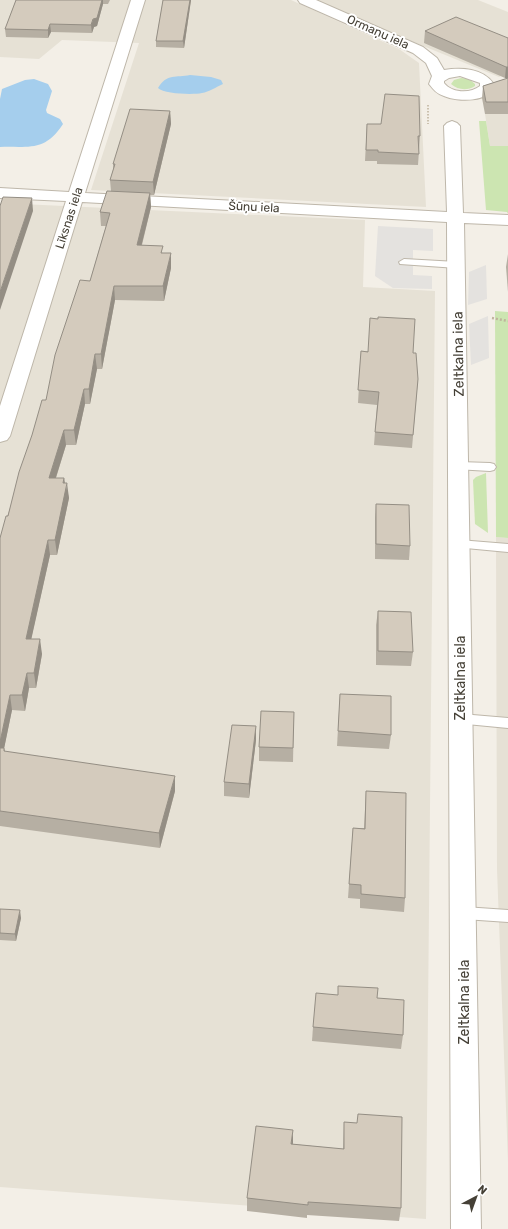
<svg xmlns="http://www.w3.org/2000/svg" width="508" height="1229" font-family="Rubik,sans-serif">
	<rect width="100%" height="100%" fill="#f3efe7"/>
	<g fill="#e6e1d5">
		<path d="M0,0H291L399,49L419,63L426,207L91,190L139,43L62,40L39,59L0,57Z"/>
		<path d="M311,0H478L508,12V73L499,77Z"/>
		<path d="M508,99V146H490L485,114Z"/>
		<path d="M0,203L365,220L363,287L435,291L426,1219L0,1187Z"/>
		<path d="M496,537L508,538V1162L497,869Z"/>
	</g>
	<g fill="#cce5b1">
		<path d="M461,78L469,79L475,84V86C467,91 458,90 451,84L454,80Z"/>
		<path d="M479,121H486L490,146H508V214L507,212L486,210Z"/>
		<path d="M495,311L508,312V538L496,537Z"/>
		<path d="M486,473L488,533L475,524L473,480L476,477Z"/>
	</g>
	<g fill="#e4e2df">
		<path d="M378,226L433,229V251L413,250V275L432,276V289L393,288L375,276Z"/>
		<path d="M486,265L487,299L468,305L469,272Z"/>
		<path d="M488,316L489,358L471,365L469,324Z"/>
	</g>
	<g fill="#a5ceed">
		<path d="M190,75L211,77L221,80L223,84C216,87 209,92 202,93C193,95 164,94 158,88C167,73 176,78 190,75Z"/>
		<path d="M34,79L48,84L52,91L46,110L47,113L60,119L63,124C45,152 29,146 0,147V99L2,89L25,80Z"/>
	</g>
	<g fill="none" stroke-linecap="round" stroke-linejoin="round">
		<g stroke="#beb7aa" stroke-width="2">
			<g id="service">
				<path d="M404,259L457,262L462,265L457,268L400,264L399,262Z"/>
				<path d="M459,462L490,463L494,464L496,467L494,470L490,471L455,469L453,466L455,463Z"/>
				<path d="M459,540L508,544V552L455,547L453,544L455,541Z"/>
				<path d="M461,714L508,718V728L456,723L454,719L456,715Z"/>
				<path d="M464,907L508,910V922L464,919L459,918L456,913L459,908Z"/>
			</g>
		</g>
		<g stroke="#beb7aa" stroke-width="2">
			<g id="minor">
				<path d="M131,0H145L85,193L447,212L444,126L447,123L452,121L457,123L460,126L463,213L508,215V225L464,223L481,1229H451L447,222L82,202L10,436L7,440L0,442V406L66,201L0,198V188L69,192Z"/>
				<path d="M298,0H316L423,47L437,58L444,70C461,67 483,68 494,84C491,103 457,102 444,96C437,94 433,89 429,84L432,76L426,63L413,53L300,3ZM460,76L480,83V86C470,94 452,93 444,83V81L449,78Z"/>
			</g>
		</g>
		<path stroke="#bfb39c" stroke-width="1.5" stroke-dasharray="1.5 1.5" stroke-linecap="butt" d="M428,105V124"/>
		<path stroke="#bfb39c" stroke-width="2.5" stroke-dasharray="2 2" stroke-linecap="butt" d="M492,318L508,321"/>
		<use href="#service" fill="#fff" fill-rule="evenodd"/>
		<use href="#minor" fill="#fff" fill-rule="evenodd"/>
	</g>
	<g fill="#b6afa3">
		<path d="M16,0H110L108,4H103L97,26L94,27L92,33L51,32L48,38L6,37L5,29Z"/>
		<path d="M163,0H191L184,48L156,47V41Z"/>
		<path d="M425,31L508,38V78H505L424,43Z"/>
		<path d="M508,78V114H485L482,98L483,86Z"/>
		<path d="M170,111L171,124L154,195H150L151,207L142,245L163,253L171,268L164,301L115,300L102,369H97L90,404H85L76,445H66L56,478H64L65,483L69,498L57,555H50L31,639L42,654L36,688H29L25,711L12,710L4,748L5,752L175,791L160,848L0,826V538L46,400L90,281L106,226H101L100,212L111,191L110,180L113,170V164Z"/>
		<path d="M367,124L420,136L418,165L377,164V161H365Z"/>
		<path d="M508,254V292L506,267Z"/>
		<path d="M361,351L413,353L418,379L412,448L374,445L377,405L358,403Z"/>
		<path d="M376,504L410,546L409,560L375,559V518Z"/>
		<path d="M378,611L413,652L411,666L376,665V625Z"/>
		<path d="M340,694L391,735L389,749L337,746Z"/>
		<path d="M294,712L293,762L259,761V747Z"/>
		<path d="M256,726V740L249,798L224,796V782Z"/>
		<path d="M366,791L405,898L404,912L360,908V899L348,898L353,828H364Z"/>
		<path d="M0,909L21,918L16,941L0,940Z"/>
		<path d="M338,995L377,998L403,1035L401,1049L312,1041L313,1027Z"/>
		<path d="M344,1122L401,1208L399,1221L307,1215V1218L247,1211V1198L292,1144L343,1149Z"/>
	</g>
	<g fill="#948e84">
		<path d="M102,0H103V4L97,26L94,27L92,33L91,25Z"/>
		<path d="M190,0H191L184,48L183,41Z"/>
		<path d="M50,24L51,32L48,38V30Z"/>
		<path d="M506,67H508V78H505Z"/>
		<path d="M170,111L171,124L154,195L153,182Z"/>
		<path d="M150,193L151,207L138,259L137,245Z"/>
		<path d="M32,198L33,211L0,310V292Z"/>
		<path d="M171,253V268L164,301L163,286Z"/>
		<path d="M114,286L115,300L102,369L101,354Z"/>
		<path d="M95,354L97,369L90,404L89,389Z"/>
		<path d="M84,389L85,404L76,445L74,430Z"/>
		<path d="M64,430L66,445L51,493L49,478Z"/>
		<path d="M64,478L66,491L67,483L69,498L57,555L55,540Z"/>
		<path d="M48,540L50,555L28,654L26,639Z"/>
		<path d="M40,639L42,654L36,688L34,673Z"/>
		<path d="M27,673L29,688L25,711L22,695Z"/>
		<path d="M10,695L12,710L4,749V748L7,763L0,755V742Z"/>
		<path d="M256,726V740L249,798V784Z"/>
		<path d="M175,776V791L160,848L159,833Z"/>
		<path d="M20,910L21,918L16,941L15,934Z"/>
		<path d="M293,1130V1143L291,1157V1144Z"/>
	</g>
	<g fill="#d4cbbd" stroke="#948e84">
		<path d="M16,0H102L97,18L93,19L91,25L50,24L48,30L5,29Z"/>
		<path d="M163,0H190L183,41H156Z"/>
		<path d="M456,17L508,38V67H506L425,31Z"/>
		<path d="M508,78V102H486L483,86Z"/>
		<path d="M385,94L419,96L420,136H418L419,154L378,152V150H366L367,124H381Z"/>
		<path d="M130,109L170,111L153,182L110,180L115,164H113Z"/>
		<path d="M107,191L150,193L137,245L163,246L161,253H171L163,286H114L101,354H95L89,389H84L74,430H64L49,478H64L63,483H67L55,540H48L26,639H40L34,673H27L22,695H10L0,742V538L6,516H8L19,472L32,435L42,400H46L55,355L80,280L90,281L110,213L100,212Z"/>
		<path d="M3,197L32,198L0,292V206Z"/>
		<path d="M378,317L415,319L413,353H416L418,379L413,435L375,432L379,392L358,390L361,351L368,352L370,318L378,319Z"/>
		<path d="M376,504L409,505L410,546L376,544Z"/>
		<path d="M378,611L411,612L413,652L378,651Z"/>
		<path d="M340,694L391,696V735L338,731Z"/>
		<path d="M261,711L294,712L293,748L259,747Z"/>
		<path d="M232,725L256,726L249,784L224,782Z"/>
		<path d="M0,748H4V751L175,776L159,833L0,811Z"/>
		<path d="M366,791L406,793L405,898L361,894V885L349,884L353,828L365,829Z"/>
		<path d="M0,909L20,910L15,934L0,933Z"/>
		<path d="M338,986L378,988L377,998L404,1000L403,1035L313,1027L316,993L338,995Z"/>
		<path d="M358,1114L402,1117L401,1208L308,1202V1205L247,1198L256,1126L293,1130L291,1144L344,1149V1122L357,1123Z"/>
	</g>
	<g text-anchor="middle" stroke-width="4" stroke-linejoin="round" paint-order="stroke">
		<g font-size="12" fill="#454036" stroke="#fff">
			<text transform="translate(378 32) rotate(24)" y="4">Ormaņu iela</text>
			<text transform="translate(254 207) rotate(3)" y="4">Šūņu iela</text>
			<text transform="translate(69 218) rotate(-72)" y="4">Līksnas iela</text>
		</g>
		<g font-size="14" fill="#454036" stroke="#fff">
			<text transform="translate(458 354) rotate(-91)" y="5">Zeltkalna iela</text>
			<text transform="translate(460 678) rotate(-90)" y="5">Zeltkalna iela</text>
			<text transform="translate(464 1002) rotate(-90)" y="5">Zeltkalna iela</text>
		</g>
	</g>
	<g transform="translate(476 1197) rotate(41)" stroke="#ffffff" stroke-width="3" paint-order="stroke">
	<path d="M0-3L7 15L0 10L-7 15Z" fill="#454036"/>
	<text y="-6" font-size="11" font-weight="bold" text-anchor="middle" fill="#454036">N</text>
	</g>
</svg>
